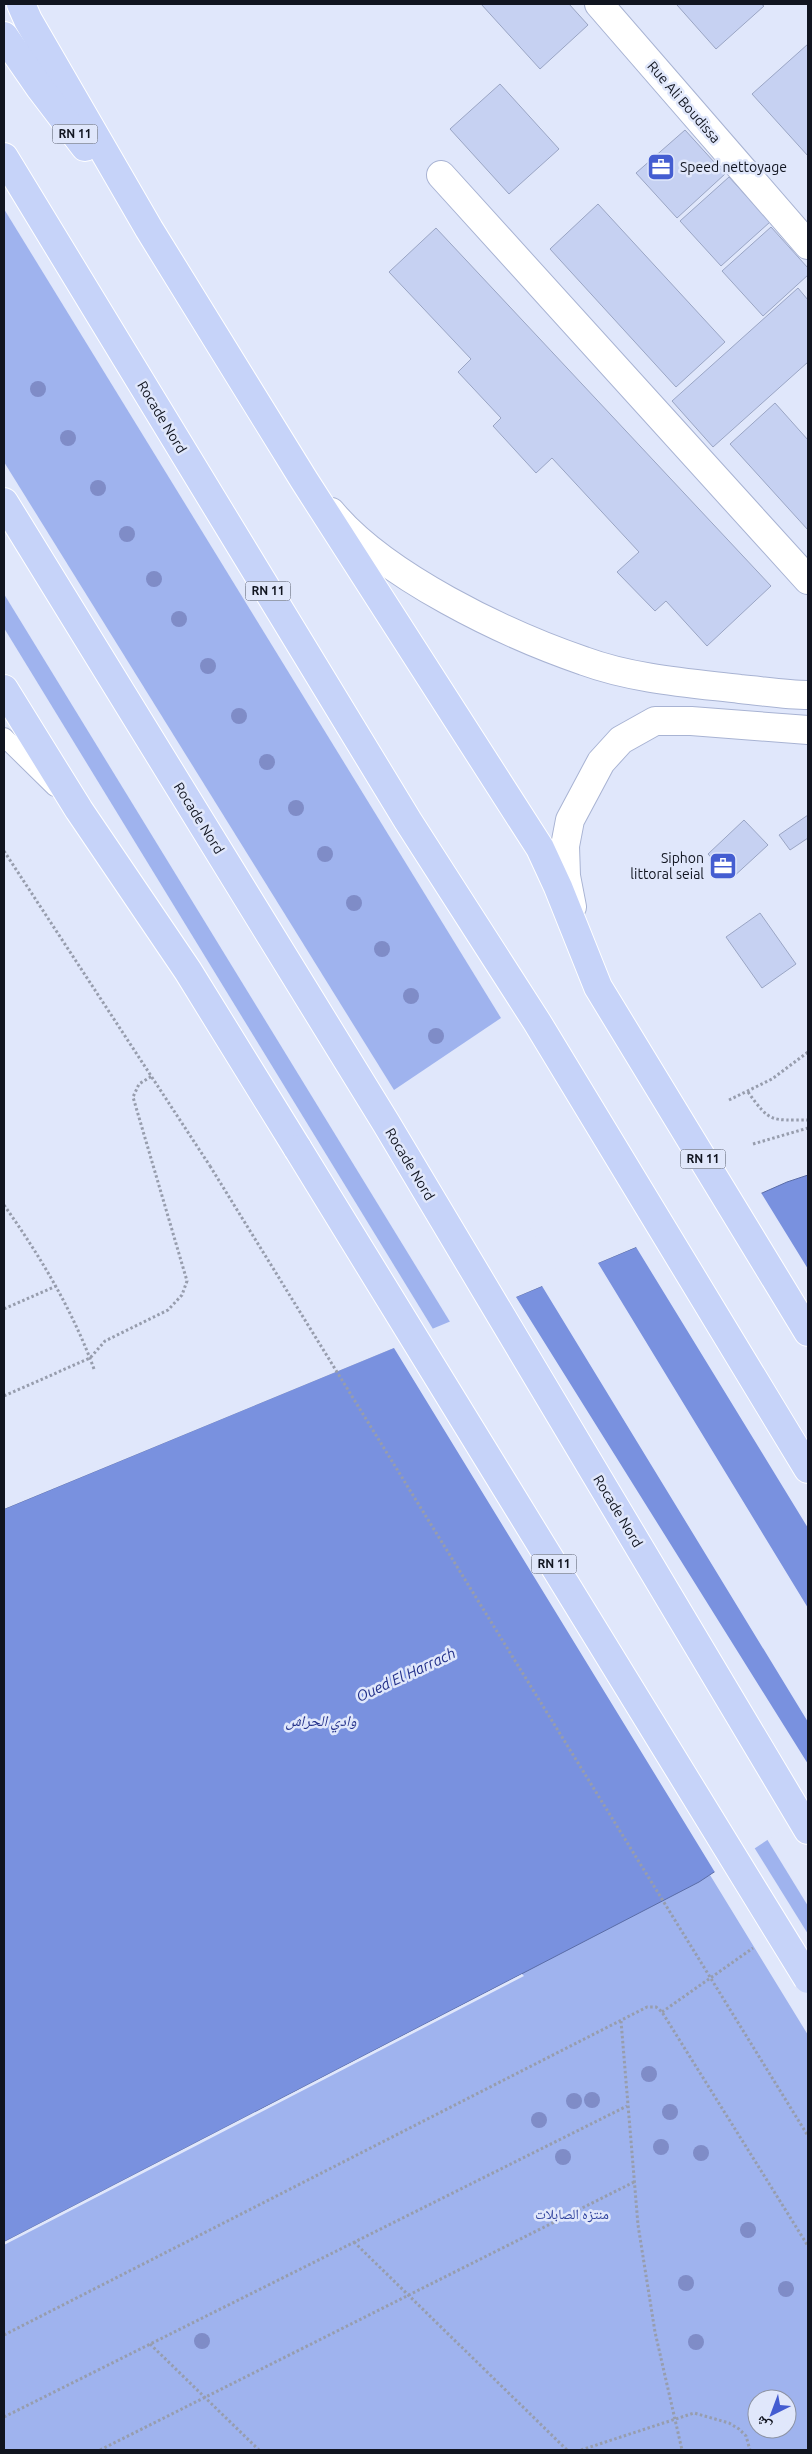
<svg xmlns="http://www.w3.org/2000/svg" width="812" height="2454" font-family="Ubuntu,'Noto Naskh Arabic',sans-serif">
	<rect width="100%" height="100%" fill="#e0e7fb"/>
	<g fill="#9fb3ee" fill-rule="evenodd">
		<path d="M4,209L501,1018L394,1090L4,462Z"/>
		<path d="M4,594L808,1906V1934L496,1432L4,628Z"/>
		<path d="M710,1875L808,2035V2450H4V2242ZM757,2399H787V2429H757Z"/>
	</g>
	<path fill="#7991df" stroke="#5a6ca6" d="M808,1175V1810L699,1882L4,2242V1509L692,1224L787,1182Z"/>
	<g fill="#e0e7fb">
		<path d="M760,1191L808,1269V1528L636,1247L598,1263L808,1608V1722L542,1286L516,1297L808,1764V1813L716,1874L394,1348L4,1509V1506L560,1276L528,1225L557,1205L560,1206L594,1262Z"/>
		<path d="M522,1974L524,1976L4,2245V2242Z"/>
	</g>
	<g fill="#c6d1f2" stroke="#9aa5c4">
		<path d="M481,4H569L588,25L540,69Z"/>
		<path d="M679,4H761L764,6L716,49L677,5Z"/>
		<path d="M808,44V156L752,94Z"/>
		<path d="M500,84L559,149L509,194L450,129Z"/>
		<path d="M685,130L725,174L677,218L636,173Z"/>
		<path d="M729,177L770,222L721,266L680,221Z"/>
		<path d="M598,204L725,342L676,387L550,249Z"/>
		<path d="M771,227L808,268V275L763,316L722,271Z"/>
		<path d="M436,228L771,586L707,646L666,601L655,611L617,572L639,552L552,458L536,473L493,426L501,418L458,372L471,359L389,272Z"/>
		<path d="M798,288L808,300V362L713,447L672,401Z"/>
		<path d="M775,403L808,440V530L730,444Z"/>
		<path d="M808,815V838L790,850L779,835Z"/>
		<path d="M744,820L768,845L731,879L708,854Z"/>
		<path d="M760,913L796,964L762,988L726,937Z"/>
	</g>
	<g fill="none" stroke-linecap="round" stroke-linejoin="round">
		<g stroke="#a8b3d3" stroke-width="20">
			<path id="service" d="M4,737L55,787"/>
		</g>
		<g stroke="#a8b3d3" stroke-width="30">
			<g id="minor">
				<path d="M599,4L808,245"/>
				<path d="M441,175L808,580"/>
			</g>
		</g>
		<g stroke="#a8b3d3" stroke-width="30">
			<g id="secondary">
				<path d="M331,512C384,576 505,634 584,661C633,679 689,683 740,689C763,691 786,695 808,695"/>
				<path d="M572,907L566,876L565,846L570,820L601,762L621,740L655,721H691L808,730"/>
			</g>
		</g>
		<g stroke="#fff" stroke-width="30">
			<g id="motorway">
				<path d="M21,4L28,20L149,229L304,480L540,848L558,887L598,987L808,1332"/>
				<path d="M4,36L40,88L85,147"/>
				<path d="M4,157L408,821L537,1022L808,1469"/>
				<path d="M4,502L386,1123L808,1830"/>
				<path d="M4,689L79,810L188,971L298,1149"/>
			</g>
		</g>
		<g stroke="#979dad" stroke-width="3" stroke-dasharray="2.5 2.5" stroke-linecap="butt">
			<path d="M4,851L210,1166"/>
			<path d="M748,1092C770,1123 771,1120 808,1120"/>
			<path d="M729,1100L772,1079L808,1052"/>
			<path d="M753,1144L808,1128"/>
			<path d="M4,1205C40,1256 72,1309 94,1369"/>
			<path d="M4,1309L56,1286"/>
			<path d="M4,1396L90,1358L105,1341L168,1310L182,1295L187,1281L133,1097L139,1084L152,1076"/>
			<path d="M662,2012L753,1948"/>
			<path d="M621,2021L638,2225L655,2332L682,2450"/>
			<path d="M354,2242L567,2450"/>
			<path d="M4,2335L647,2007H656L662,2012L808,2246"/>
			<path d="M150,2344L259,2450"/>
			<path d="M4,2417L627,2106"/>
			<path d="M100,2450L634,2182"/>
			<path d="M581,2450L694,2413L729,2423L739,2429L746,2436L750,2450"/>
		</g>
		<use href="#service" stroke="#fff" stroke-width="18"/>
		<use href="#minor" stroke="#fff" stroke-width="28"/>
		<use href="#secondary" stroke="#fff" stroke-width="28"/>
		<use href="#motorway" stroke="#c6d3f9" stroke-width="28"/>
		<g stroke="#fff" stroke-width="30" stroke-linecap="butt">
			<path id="motorway-bridge" d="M298,1149L808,1979"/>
		</g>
		<path stroke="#979dad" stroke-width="3" stroke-dasharray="2.5 2.5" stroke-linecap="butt" d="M210,1166L808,2136"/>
		<use href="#motorway-bridge" stroke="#c6d3f9" stroke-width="28"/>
	</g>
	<g fill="#7f8cc7">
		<circle cx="38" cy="389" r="8"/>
		<circle cx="68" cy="438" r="8"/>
		<circle cx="98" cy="488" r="8"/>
		<circle cx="127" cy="534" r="8"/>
		<circle cx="154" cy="579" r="8"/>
		<circle cx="179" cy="619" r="8"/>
		<circle cx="208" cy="666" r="8"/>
		<circle cx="239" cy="716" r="8"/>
		<circle cx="267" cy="762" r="8"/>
		<circle cx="296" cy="808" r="8"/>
		<circle cx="325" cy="854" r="8"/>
		<circle cx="354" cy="903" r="8"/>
		<circle cx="382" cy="949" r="8"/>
		<circle cx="411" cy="996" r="8"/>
		<circle cx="436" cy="1036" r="8"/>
		<circle cx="649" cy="2074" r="8"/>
		<circle cx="592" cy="2100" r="8"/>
		<circle cx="574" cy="2101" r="8"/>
		<circle cx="670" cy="2112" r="8"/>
		<circle cx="539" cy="2120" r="8"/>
		<circle cx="661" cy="2147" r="8"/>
		<circle cx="701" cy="2153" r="8"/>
		<circle cx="563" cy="2157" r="8"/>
		<circle cx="748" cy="2230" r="8"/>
		<circle cx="686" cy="2283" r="8"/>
		<circle cx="786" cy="2289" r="8"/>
		<circle cx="202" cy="2341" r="8"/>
		<circle cx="696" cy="2342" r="8"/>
	</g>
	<defs>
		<g id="office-square" transform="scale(1.4375)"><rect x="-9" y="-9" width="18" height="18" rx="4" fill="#445dd1" stroke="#e0e7fb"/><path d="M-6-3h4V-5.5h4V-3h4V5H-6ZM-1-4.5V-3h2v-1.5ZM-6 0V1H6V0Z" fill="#fff"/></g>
	</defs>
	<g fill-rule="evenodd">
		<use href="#office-square" x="661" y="167"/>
		<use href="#office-square" x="723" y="866"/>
	</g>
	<g text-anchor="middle" stroke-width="5" stroke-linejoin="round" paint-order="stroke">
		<g fill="#e0e7fb" stroke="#4f5462" stroke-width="1">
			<rect x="52.5" y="124.5" width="45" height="19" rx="4"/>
			<rect x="245.5" y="581.5" width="45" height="19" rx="4"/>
			<rect x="680.5" y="1149.5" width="45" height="19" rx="4"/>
			<rect x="531.5" y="1554.5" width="45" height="19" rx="4"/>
		</g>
		<g font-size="12" font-weight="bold" fill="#111520">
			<text x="75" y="138">RN 11</text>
			<text x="268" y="595">RN 11</text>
			<text x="703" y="1163">RN 11</text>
			<text x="554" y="1568">RN 11</text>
		</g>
		<g font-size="14" fill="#111520" stroke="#e0e7fb">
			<text transform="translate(684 102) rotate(49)" y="5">Rue Ali Boudissa</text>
			<text transform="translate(162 417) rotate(59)" y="5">Rocade Nord</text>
			<text transform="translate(199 818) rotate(58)" y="5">Rocade Nord</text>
			<text transform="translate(410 1164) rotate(59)" y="5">Rocade Nord</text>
			<text transform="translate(618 1511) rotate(59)" y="5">Rocade Nord</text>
		</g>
		<g font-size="14" fill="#111520" stroke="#e0e7fb" text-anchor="start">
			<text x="680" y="172">Speed nettoyage</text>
			<text x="704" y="863" text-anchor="end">Siphon<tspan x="704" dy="16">littoral seial</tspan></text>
		</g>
		<g font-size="14" fill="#2f429d" stroke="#e0e7fb">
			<text x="572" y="2219">منتزه الصابلات</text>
		</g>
		<g font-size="15" font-style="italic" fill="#22308a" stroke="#e0e7fb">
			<text transform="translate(406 1675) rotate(-25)" y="5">Oued El Harrach</text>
			<text x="321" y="1726">وادي الحراش</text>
		</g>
	</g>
	<rect width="812" height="2454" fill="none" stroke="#111520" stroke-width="10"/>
	<g transform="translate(772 2414) rotate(222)"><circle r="24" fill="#e0e7fb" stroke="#8d93a3"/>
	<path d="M0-4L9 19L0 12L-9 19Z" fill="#445dd1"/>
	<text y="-8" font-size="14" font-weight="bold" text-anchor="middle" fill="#111520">ش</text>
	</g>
</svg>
